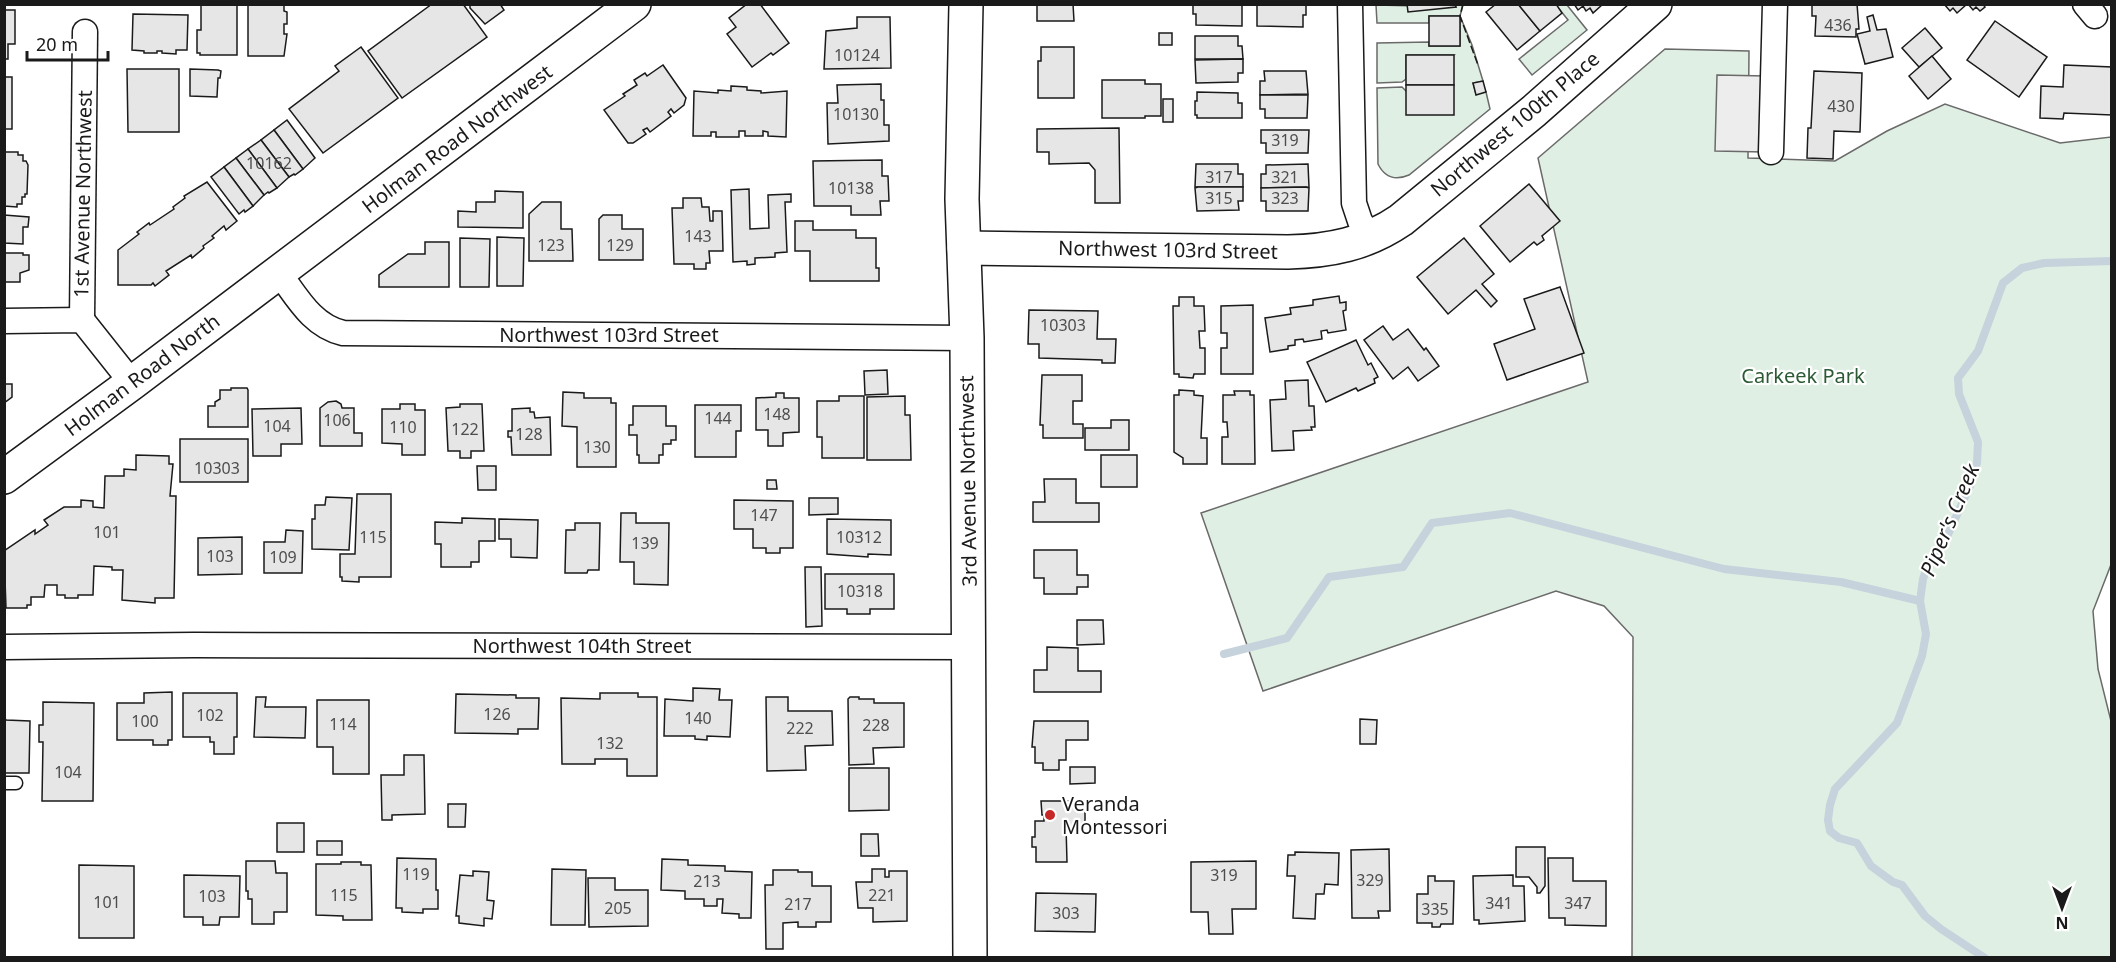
<svg xmlns="http://www.w3.org/2000/svg" width="2116" height="962" font-family="'Noto Sans',sans-serif">
	<rect width="100%" height="100%" fill="#fff"/>
	<g fill="#e0efe3" stroke="#6a6a6a" stroke-width="1.5">
		<path d="M1376,5L1456,7L1455,5H1463L1460,16L1472,45L1483,81L1473,83L1476,94L1486,92L1490,109L1409,175C1395,181 1385,178 1378,164L1377,88L1402,87L1406,91L1454,55H1406V79L1402,82L1377,83V43L1429,42V46H1460V16H1429V23H1377Z"/>
		<path d="M1556,5H1567L1587,30L1532,75L1519,59L1568,20Z"/>
		<path d="M1665,49L1749,51L1748,158L1835,161L1887,131L1945,104L2060,143L2111,137L2112,562L2093,611L2098,669L2111,721V957H1632L1633,637L1604,606L1556,591L1263,691L1201,513L1588,382L1538,158Z"/>
	</g>
	<path fill="#ededed" stroke="#6a6a6a" stroke-width="1.5" d="M1717,75L1766,76L1764,152L1715,151Z"/>
	<g fill="none" stroke-linecap="round" stroke-linejoin="round">
		<g stroke="#c6d2dc" stroke-width="8">
			<path d="M1224,654L1287,638L1329,577L1403,567L1432,523L1510,513L1724,569L1841,582L1920,601"/>
			<path d="M1985,958L1941,929L1925,916L1902,885L1893,882L1871,866L1857,843L1839,838L1830,831L1828,820L1830,805L1835,789L1897,723L1922,656L1926,634L1920,601L1923,579L1927,567L1945,541L1970,486L1977,463L1978,442L1959,394L1958,378L1978,351L2003,283L2022,268L2044,263L2112,261"/>
		</g>
	</g>
	<g fill="#e6e6e6" stroke="#1a1a1a" stroke-width="1.5">
		<path d="M201,4H237V55H200V53H197V30H201Z"/>
		<path d="M248,4H284V11L287,12V24H284V34H287L284,56H248Z"/>
		<path d="M432,4H463L487,37L402,98L368,51Z"/>
		<path d="M470,4H500L504,10L485,24L470,8Z"/>
		<path d="M747,4H760L789,43L773,55L771,53L752,67L727,34L736,27L729,18Z"/>
		<path d="M1037,4H1073L1074,21H1037Z"/>
		<path d="M1193,4H1242V26L1196,25V14H1193Z"/>
		<path d="M1257,4H1306V15H1303V27L1257,26Z"/>
		<path d="M1407,4H1455L1456,7L1408,12Z"/>
		<path d="M1496,4H1518L1540,31L1517,50L1486,12Z"/>
		<path d="M1518,4H1556L1562,13L1540,31Z"/>
		<path d="M1574,4H1603L1593,13L1590,8L1586,11L1583,6L1578,10Z"/>
		<path d="M1812,4H1857L1859,29H1856V37L1815,36L1816,16H1812Z"/>
		<path d="M1944,4H1967L1957,13L1953,8L1950,11Z"/>
		<path d="M1968,4H1983L1985,7L1980,11L1976,7L1973,10Z"/>
		<path d="M4,10H15V44H8V59H4Z"/>
		<path d="M133,14L188,15L187,50H176V54L162,53V51H157V53H144V51L132,50Z"/>
		<path d="M1873,15L1877,30L1886,29L1893,57L1865,64L1857,34L1870,31L1867,17Z"/>
		<rect x="1429" y="16" width="31" height="30"/>
		<path d="M857,17H890L891,68L824,69L826,31L857,28Z"/>
		<path d="M1995,21L2047,57L2019,97L1967,60Z"/>
		<path d="M1925,28L1942,48L1919,67L1902,48Z"/>
		<rect x="1159" y="33" width="13" height="12"/>
		<path d="M1195,36H1238V46H1242L1243,59H1195Z"/>
		<path d="M361,47L398,98L323,153L289,109L339,71L335,66Z"/>
		<path d="M1041,47H1074V98H1038V61H1041Z"/>
		<rect x="1406" y="55" width="48" height="30"/>
		<path d="M1932,56L1951,79L1928,99L1909,76Z"/>
		<path d="M1243,59V73H1238V82L1196,83L1195,60Z"/>
		<path d="M663,65L686,98L684,105L674,113L671,109L668,112L671,116L650,132L647,128L643,130L646,134L633,143H628L604,110L625,96L623,94L637,85L634,80L645,73L647,76Z"/>
		<path d="M2064,65L2112,67V115L2064,113L2063,119L2040,118L2041,86L2063,87Z"/>
		<path d="M127,69H179V132H128Z"/>
		<path d="M190,69L218,70L221,71L220,78H218L217,97L190,96Z"/>
		<path d="M1264,71H1306L1308,94L1260,95V81H1265Z"/>
		<path d="M1814,71L1862,73L1860,132L1834,131L1833,159L1807,158L1808,128H1811Z"/>
		<rect x="4" y="77" width="8" height="52"/>
		<path d="M1102,80H1145V84H1161V116H1145V118H1102Z"/>
		<path d="M1483,81L1486,92L1476,95L1473,83Z"/>
		<path d="M881,84V100H884V125H889V141L828,144L827,103H838L837,85Z"/>
		<rect x="1406" y="85" width="48" height="30"/>
		<path d="M731,86L747,87V90L761,91V93L787,91L786,137L768,136V132L763,131V136H745V131H739V137H716V132H711V136H693L694,91L718,93V90L731,91Z"/>
		<path d="M1197,92L1238,93V103H1242V118H1197V115H1195V101H1197Z"/>
		<path d="M1260,95H1308L1307,118H1265V109H1260Z"/>
		<rect x="1163" y="99" width="10" height="23"/>
		<path d="M287,120L315,158L303,169L274,130Z"/>
		<path d="M1119,128L1120,203H1095V170L1089,163L1049,164V152H1037V129Z"/>
		<path d="M274,130L303,169L295,175L294,174L289,177L261,140Z"/>
		<path d="M1261,130H1309L1308,153H1266V143H1261Z"/>
		<path d="M261,140L289,177L277,188L248,149Z"/>
		<path d="M248,149L277,188L269,193L268,192L264,195L236,158Z"/>
		<path d="M4,152H18V155H23V161H26L28,165L27,194H25V197H22V204H17V207L4,206Z"/>
		<path d="M236,158L264,195L253,206L224,167Z"/>
		<path d="M882,160V176H888L889,201H880L881,215H851V206H814L813,161Z"/>
		<path d="M1196,164H1238V174H1243V187H1195Z"/>
		<path d="M1308,164L1309,187L1261,188V174H1266V165Z"/>
		<path d="M224,167L253,206L245,212L244,210L239,214L211,177Z"/>
		<path d="M207,182L237,221L226,230L224,226L212,236L214,238L203,246L204,248L192,258L191,255L166,271L169,275L155,286L153,283L151,285H118V250L139,234L137,232L149,223L150,225L174,209L173,207L185,198L184,196Z"/>
		<path d="M1529,184L1560,221L1542,236L1544,240L1537,245L1534,242L1510,262L1480,226Z"/>
		<path d="M1198,187H1243V201H1238L1239,210L1197,211L1195,188Z"/>
		<path d="M1306,187L1309,188L1308,211H1266V201H1261V188Z"/>
		<path d="M749,189L750,229L769,228L768,195L791,194V202H785L787,252L775,253V257L755,258V264L747,265V261L733,262L731,190Z"/>
		<path d="M495,191L523,192V228L458,227V211L476,212V202H495Z"/>
		<path d="M683,198H701L702,207H709L710,221H713V211H722L723,251H709L710,263H706V269H694V264H674L672,208H683Z"/>
		<path d="M542,202H561V229H572L573,261H529V214Z"/>
		<path d="M4,215L29,217L28,227H23V244L4,243Z"/>
		<path d="M603,215H622V229H643V260H599V219Z"/>
		<path d="M795,221H813V230H856V238H876V268H879V281H810V251H795Z"/>
		<path d="M497,237L524,238L523,286H497Z"/>
		<path d="M460,238L490,239L489,287H460Z"/>
		<path d="M1464,238L1494,274L1482,284L1497,301L1491,307L1476,290L1448,314L1417,277Z"/>
		<path d="M425,242H449V287H379V275L408,254H425Z"/>
		<path d="M4,253H23V255H29V270L20,273V282H4Z"/>
		<path d="M1560,287L1584,353L1507,380L1494,344L1535,329L1524,299Z"/>
		<path d="M1339,296L1340,303L1346,302V310L1343,311L1346,330L1328,333L1327,330L1321,331L1322,339L1304,342L1303,339L1295,340V345L1288,346V349L1270,352L1265,318L1291,314L1290,308L1313,305V300Z"/>
		<path d="M1179,297H1194V306H1204L1205,331H1199L1200,348H1205V374H1194L1193,378L1179,377V374H1174L1173,306H1179Z"/>
		<path d="M1253,305V374H1221V348H1227V333H1221V306Z"/>
		<path d="M1029,310L1098,311L1097,339H1116L1115,363H1102V360L1039,358V344H1028Z"/>
		<path d="M1383,326L1393,340L1408,329L1424,350L1426,348L1439,366L1418,381L1408,367L1393,379L1364,340Z"/>
		<path d="M1356,340L1368,365L1371,363L1378,377L1374,379L1375,383L1358,391L1356,388L1326,402L1307,362Z"/>
		<path d="M887,370L888,394L865,395L864,371Z"/>
		<path d="M1042,375H1082V401H1073V424H1083V438H1043V425H1040Z"/>
		<path d="M1308,380L1309,406H1314L1315,427H1311L1312,430L1293,431L1294,450L1272,451L1270,400L1286,399L1285,381Z"/>
		<path d="M4,384H12V397L4,403Z"/>
		<path d="M231,388H247L248,390V427H208V406H215V402L220,399V390H231Z"/>
		<path d="M1179,390L1194,391V395L1203,396L1201,438H1207V464H1183V458L1174,452V395H1179Z"/>
		<path d="M1234,391H1250V395H1254L1255,464H1222V437H1228L1227,422H1223V395H1235Z"/>
		<path d="M563,392L584,393V398H611V403H616V467H577V427L562,426Z"/>
		<path d="M776,393H784V398H799V432L783,433V446H768V430H756V398L776,397Z"/>
		<path d="M839,396H864V458H822V437H817V401H839Z"/>
		<path d="M905,396V415H910L911,460H867V397Z"/>
		<path d="M336,401L341,404L342,408H354V433H362V446H320V408L328,402Z"/>
		<path d="M400,404H415V410H425V455H402V444L382,443V409H400Z"/>
		<path d="M460,404H482L484,451H471V458H460V451H448L446,408L460,407Z"/>
		<path d="M695,405H741V431H736V457H695Z"/>
		<path d="M633,406H666V426H676V440H671V444H663V455H659V463H639V455H637V435H629V425H633Z"/>
		<path d="M301,408L302,444H281V456H253L252,409Z"/>
		<path d="M530,408V412H534L535,418L550,417L551,455H512L511,437H508V431H512V409Z"/>
		<path d="M1111,420H1129V450H1085V428H1111Z"/>
		<rect x="180" y="439" width="68" height="43"/>
		<path d="M136,455L169,456V464H173L170,496H176L174,598H155V603L122,600L123,570H112V567L94,566L93,595H78V598H65V595H57V585H45L44,597H31V605H27V608H6L4,551L35,530V534L48,525L44,520L64,507H81V500L93,501V507L104,508L105,476H124V469L136,470Z"/>
		<rect x="1101" y="455" width="36" height="32"/>
		<path d="M477,466H496V490H478Z"/>
		<path d="M1044,479H1076V503H1099V522H1033V502H1045Z"/>
		<path d="M767,480H776L777,489H767Z"/>
		<path d="M357,494H391V577H359V582L342,581V577H340V554H355Z"/>
		<path d="M326,497L352,498L349,550L312,549V519H315V505H325Z"/>
		<path d="M809,498H838V514L809,515Z"/>
		<path d="M734,500L793,501V548H780V553H766V548H753V529H734Z"/>
		<path d="M621,513H636V523H669L668,585L634,584V562H620Z"/>
		<path d="M462,518L495,519V541H479V562H471V567H441V544H435V522L462,523Z"/>
		<path d="M499,519L538,520L537,558L511,557V539H499Z"/>
		<path d="M827,519L891,520V555L868,554V557L827,554Z"/>
		<path d="M575,523H600L599,570H588L587,573H565L566,530H575Z"/>
		<path d="M286,530L303,531L302,573H264V542H285Z"/>
		<path d="M242,537V574L198,575V538Z"/>
		<path d="M1034,550H1077V575H1088V587H1077V594H1044V578H1034Z"/>
		<path d="M805,567H821L822,626L806,627Z"/>
		<path d="M825,574H894V609H870V614H847V609H825Z"/>
		<path d="M1077,620H1103L1104,644L1077,645Z"/>
		<path d="M1047,647L1078,648V671H1101V692H1034V670H1047Z"/>
		<path d="M693,688L720,689L719,700H732L730,737L707,736V740L695,739V736H664L665,699L693,701Z"/>
		<path d="M172,692V740H168V745H153V740H117V703H144V693Z"/>
		<path d="M183,693H237V737H234V754H214V742H210V737H183Z"/>
		<path d="M600,693H638V697H657V776H627V759H595V764H562L561,698L600,699Z"/>
		<path d="M456,694L516,695V698H539L538,729H518V734L455,733Z"/>
		<path d="M256,697H266L265,707H306L305,738L254,737Z"/>
		<path d="M766,697H788V711H832L833,745L805,746L806,770L767,771Z"/>
		<path d="M850,697H859V699H874V703H904V747L873,748L874,764L849,765L848,699Z"/>
		<path d="M317,700H369V774H333V747H317Z"/>
		<path d="M43,702L94,703L93,801H42L43,742H39V725H43Z"/>
		<path d="M4,717L6,720L30,721L29,773H4Z"/>
		<path d="M1360,719L1377,720L1376,744H1360Z"/>
		<path d="M1034,721H1088V740H1066V760H1059V770H1043V763H1035V747H1032Z"/>
		<path d="M404,755H424L425,814L392,815V820H382L381,775H404Z"/>
		<path d="M1070,767H1095V783L1070,784Z"/>
		<path d="M849,768H889V810L849,811Z"/>
		<path d="M1041,801H1085V826H1066L1067,862H1036V847H1032V837H1035V821H1044V815H1042Z"/>
		<path d="M448,804H466L465,827H448Z"/>
		<rect x="277" y="823" width="27" height="29"/>
		<path d="M861,834H878L879,856H861Z"/>
		<rect x="317" y="841" width="25" height="14"/>
		<path d="M1516,847H1545V886L1540,893H1537V887L1529,877H1516Z"/>
		<path d="M1389,849L1390,911H1378L1379,918H1352L1351,850Z"/>
		<path d="M1295,852L1339,853L1338,885L1325,884L1324,894H1316L1315,919L1293,918L1295,876H1287L1288,855H1295Z"/>
		<path d="M397,858L436,859V890H438V909H423V913L402,912V908H396Z"/>
		<path d="M1548,858H1573V881H1606V926L1565,925V918H1549Z"/>
		<path d="M662,859L688,860V865L725,866V871L752,872L751,918H739V914L722,913L723,899H717V906H704V899H685V891L661,890Z"/>
		<path d="M246,861H275L276,873H287V912H274V924H252V899H248V891H246Z"/>
		<path d="M1256,861V909H1232L1233,934H1209L1208,912H1191V862Z"/>
		<path d="M341,862H361V865H371L372,920H343V916L316,915V864H341Z"/>
		<path d="M79,865L134,866V938H79Z"/>
		<path d="M552,869L586,870L585,925H551Z"/>
		<path d="M872,869H885V877H889V871H907V921L873,922V908H858L856,882H872Z"/>
		<path d="M773,870H798V872H812V886H831V922H816V927H798V922L783,923V949H766L765,885H773Z"/>
		<path d="M473,871L489,872L487,900L494,901L492,919L484,918V926L459,923V916H456L460,875L473,876Z"/>
		<path d="M184,875L240,876L239,917H220L219,925H203V917H184Z"/>
		<path d="M1513,875V886H1524L1525,921L1479,924V920H1474L1473,876Z"/>
		<path d="M1428,876H1435V881H1454L1453,924H1441L1440,927H1432V923H1417V894H1428Z"/>
		<path d="M588,878H615V890H648V926L589,927Z"/>
		<path d="M1036,893L1096,894L1095,932L1035,931Z"/>
	</g>
	<g fill="none" stroke-linecap="round" stroke-linejoin="round">
		<g stroke="#1a1a1a" stroke-width="15">
			<path id="lane" d="M4,783H16"/>
		</g>
		<g stroke="#1a1a1a" stroke-width="27">
			<g id="street">
				<path d="M1350,4L1354,203L1360,221L1371,238"/>
				<path d="M2085,4L2095,16"/>
				<path d="M1771,152L1775,4"/>
				<path d="M279,273C297,297 312,326 343,333L967,338"/>
				<path d="M82,320L85,32"/>
				<path d="M4,321L82,320L132,383"/>
				<path d="M4,647L194,645L970,647"/>
			</g>
		</g>
		<g stroke="#1a1a1a" stroke-width="36">
			<g id="secondary">
				<path d="M966,4L962,199L967,338L970,958"/>
				<path d="M964,248L1288,252C1330,251 1366,244 1401,220L1534,111L1655,4"/>
			</g>
		</g>
		<g stroke="#1a1a1a" stroke-width="36">
			<path id="primary" d="M4,477L132,383L634,4"/>
		</g>
		<use href="#lane" stroke="#fff" stroke-width="12"/>
		<use href="#street" stroke="#fff" stroke-width="24"/>
		<use href="#secondary" stroke="#fff" stroke-width="33"/>
		<use href="#primary" stroke="#fff" stroke-width="33"/>
		<path stroke="#1a1a1a" stroke-width="1.5" stroke-dasharray="8 3" stroke-linecap="butt" d="M1463,4L1460,16L1478,65"/>
	</g>
	<circle fill="#c62828" stroke="#fff" stroke-width="2" cx="1050" cy="815" r="6"/>
	<g text-anchor="middle" stroke-width="4.5" stroke-linejoin="round" paint-order="stroke">
		<g font-size="16" fill="#4d4d4d">
			<text x="1838" y="31">436</text>
			<text x="857" y="61">10124</text>
			<text x="1841" y="112">430</text>
			<text x="856" y="120">10130</text>
			<text x="1285" y="146">319</text>
			<text x="269" y="169">10162</text>
			<text x="1219" y="183">317</text>
			<text x="1285" y="183">321</text>
			<text x="851" y="194">10138</text>
			<text x="1219" y="204">315</text>
			<text x="1285" y="204">323</text>
			<text x="698" y="242">143</text>
			<text x="551" y="251">123</text>
			<text x="620" y="251">129</text>
			<text x="1063" y="331">10303</text>
			<text x="777" y="420">148</text>
			<text x="718" y="424">144</text>
			<text x="337" y="426">106</text>
			<text x="277" y="432">104</text>
			<text x="403" y="433">110</text>
			<text x="465" y="435">122</text>
			<text x="529" y="440">128</text>
			<text x="597" y="453">130</text>
			<text x="217" y="474">10303</text>
			<text x="764" y="521">147</text>
			<text x="107" y="538">101</text>
			<text x="373" y="543">115</text>
			<text x="859" y="543">10312</text>
			<text x="645" y="549">139</text>
			<text x="220" y="562">103</text>
			<text x="283" y="563">109</text>
			<text x="860" y="597">10318</text>
			<text x="497" y="720">126</text>
			<text x="210" y="721">102</text>
			<text x="698" y="724">140</text>
			<text x="145" y="727">100</text>
			<text x="343" y="730">114</text>
			<text x="876" y="731">228</text>
			<text x="800" y="734">222</text>
			<text x="610" y="749">132</text>
			<text x="68" y="778">104</text>
			<text x="416" y="880">119</text>
			<text x="1224" y="881">319</text>
			<text x="1370" y="886">329</text>
			<text x="707" y="887">213</text>
			<text x="344" y="901">115</text>
			<text x="882" y="901">221</text>
			<text x="212" y="902">103</text>
			<text x="107" y="908">101</text>
			<text x="1499" y="909">341</text>
			<text x="1578" y="909">347</text>
			<text x="798" y="910">217</text>
			<text x="618" y="914">205</text>
			<text x="1435" y="915">335</text>
			<text x="1066" y="919">303</text>
		</g>
		<g font-size="20" fill="#1a1a1a" stroke="#fff">
			<text transform="translate(1515 124) rotate(-40)" y="7">Northwest 100th Place</text>
			<text transform="translate(457 139) rotate(-37)" y="7">Holman Road Northwest</text>
			<text transform="translate(83 194) rotate(-89)" y="7">1st Avenue Northwest</text>
			<text transform="translate(1168 250) rotate(1)" y="7">Northwest 103rd Street</text>
			<text x="609" y="342">Northwest 103rd Street</text>
			<text transform="translate(142 375) rotate(-37)" y="7">Holman Road North</text>
			<text transform="translate(968 481) rotate(-91)" y="7">3rd Avenue Northwest</text>
			<text x="582" y="653">Northwest 104th Street</text>
		</g>
		<g font-size="20" fill="#2b5a34" stroke="#fff">
			<text x="1803" y="383">Carkeek Park</text>
		</g>
		<g font-size="20" fill="#1a1a1a" stroke="#fff" text-anchor="start">
			<text x="1062" y="811">Veranda<tspan x="1062" dy="23">Montessori</tspan></text>
		</g>
		<g font-size="21" font-style="italic" fill="#1a1a1a" stroke="#fff">
			<text transform="translate(1950 520) rotate(-67)" y="7">Piper's Creek</text>
		</g>
	</g>
	<rect width="2116" height="962" fill="none" stroke="#1a1a1a" stroke-width="12"/>
	<g transform="translate(2062 908) rotate(180)" stroke="#ffffff" stroke-width="4.5" paint-order="stroke">
	<path d="M0-4.5L10 22L0 15L-10 22Z" fill="#1a1a1a"/>
	<text y="-9" font-size="16" font-weight="bold" text-anchor="middle" fill="#1a1a1a">N</text>
	</g>
	<path d="M27 51v9h81v-9" fill="none" stroke="#1a1a1a" stroke-width="3"/>
	<text x="36" y="51" font-size="18" fill="#1a1a1a" stroke="#ffffff" stroke-width="4.5" paint-order="stroke">20 m</text>
</svg>
